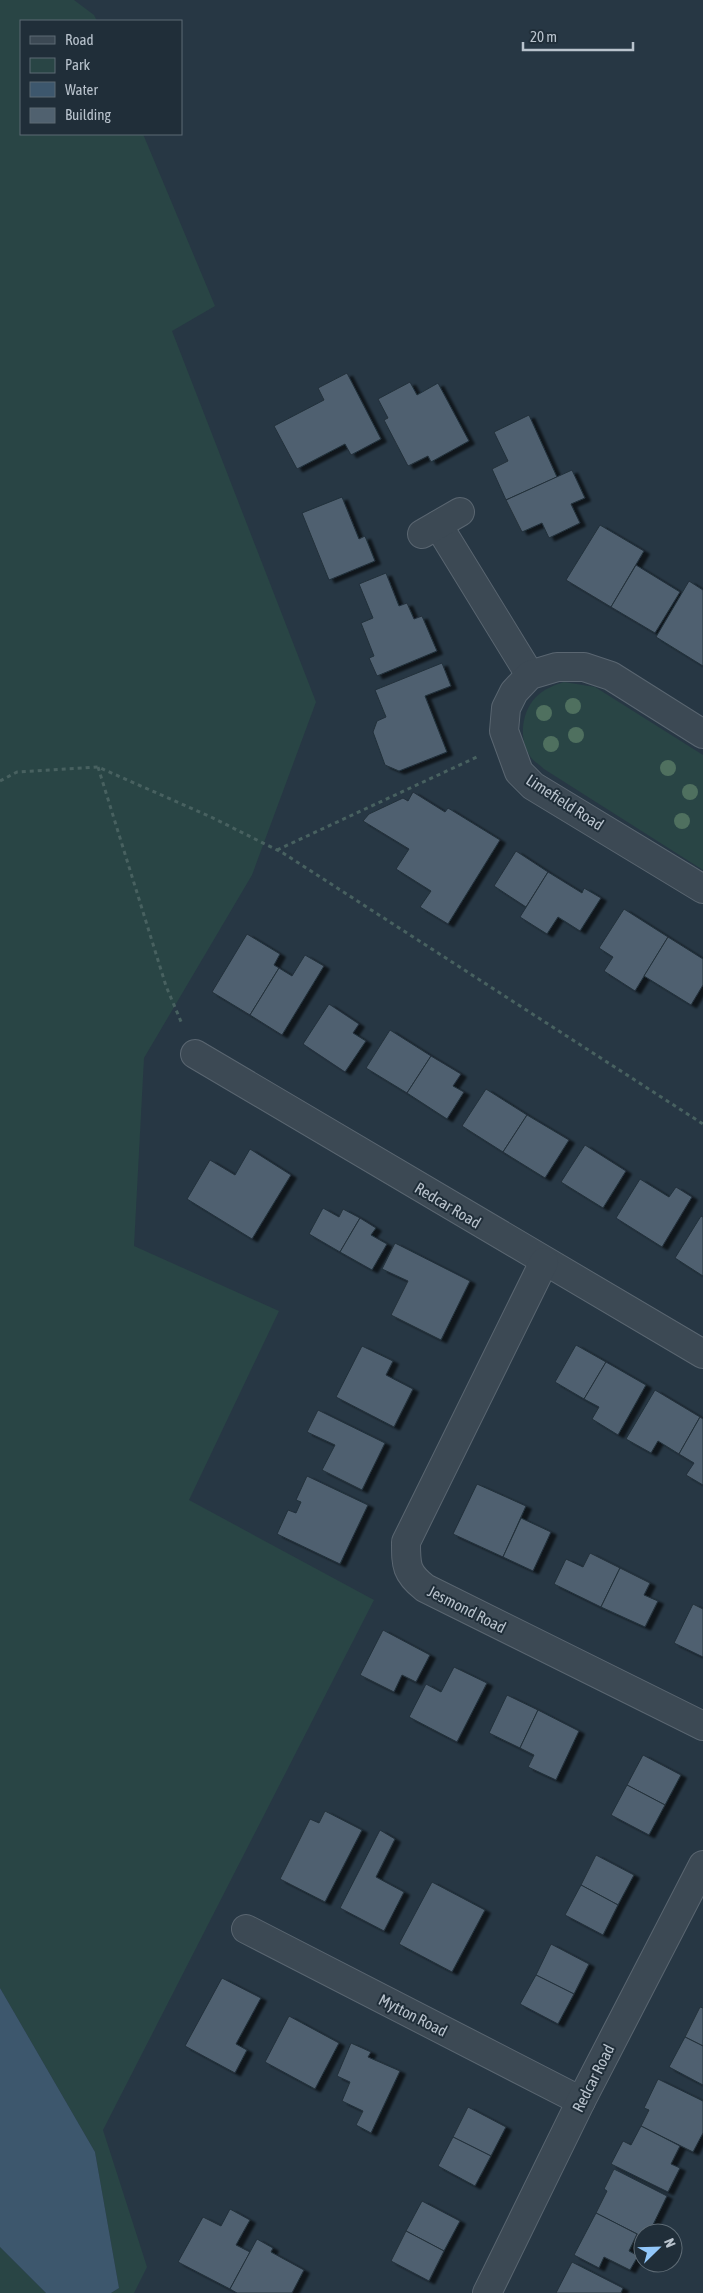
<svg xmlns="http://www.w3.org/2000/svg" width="703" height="2293" font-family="'Asap Condensed',sans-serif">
	<defs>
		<filter id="shadow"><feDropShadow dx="5.5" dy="3" stdDeviation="1" flood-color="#0009"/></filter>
	</defs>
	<rect width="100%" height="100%" fill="#273744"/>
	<g fill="#294545">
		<path d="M0,0H74L94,15L97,21H21V134H143L215,306L172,331L316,702L252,875L144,1058L134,1246L279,1311L189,1500L374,1600L103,2130L147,2267L134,2293H111L119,2288L95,2152L0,1988Z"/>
		<path d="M564,682L595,687L703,755V870L544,769C540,765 533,761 530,756C518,738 522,711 536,697C544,689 554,685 564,682Z"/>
		<path d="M0,2247L46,2293H0Z"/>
	</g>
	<path fill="#3d576d" d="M0,1988L95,2152L119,2288L111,2293H46L0,2247Z"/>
	<g fill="#50616f" stroke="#22303b" filter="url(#shadow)">
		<path d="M347,373L381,439L351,455L345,444L297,469L274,426L324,400L318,388Z"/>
		<path d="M410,382L417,395L438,383L469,441L431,462L428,456L408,466L384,420L388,418L378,399Z"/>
		<path d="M529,415L557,477L506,500L492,469L508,461L494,432Z"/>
		<path d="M572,470L585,498L571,504L580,523L549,538L542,523L522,532L506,500Z"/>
		<path d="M342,497L359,539L365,536L375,561L329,580L302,513Z"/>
		<path d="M600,525L644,551L611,607L566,580Z"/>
		<path d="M636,565L680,592L655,633L611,607Z"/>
		<path d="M386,573L399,606L407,603L414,619L422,616L437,651L377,676L369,658L374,656L361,623L373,618L359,584Z"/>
		<path d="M689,581L703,590V666L656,637Z"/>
		<path d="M442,663L451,686L425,696L447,752L399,771L385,765L373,732L377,721L386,717L375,690Z"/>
		<path d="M413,792L445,812L448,808L500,840L448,924L420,907L431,891L396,869L409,849L363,821L369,814L403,798L408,801Z"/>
		<path d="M516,851L548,872L526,907L494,886Z"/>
		<path d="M548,872L582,893L584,888L601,898L580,931L558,917L547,934L520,917Z"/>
		<path d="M624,909L668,937L635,991L604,971L613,957L599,948Z"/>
		<path d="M247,934L280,954L274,965L279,968L250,1015L212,992Z"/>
		<path d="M668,937L703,959V985L691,1005L644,976Z"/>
		<path d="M305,955L324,966L282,1035L250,1015L279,968L292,976Z"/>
		<path d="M329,1004L359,1024L353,1033L366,1041L345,1072L303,1044Z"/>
		<path d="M390,1030L431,1056L407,1093L366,1068Z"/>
		<path d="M431,1056L461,1074L453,1086L464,1092L447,1119L407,1093Z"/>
		<path d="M486,1089L527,1115L503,1152L462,1126Z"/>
		<path d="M527,1115L569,1140L545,1178L503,1152Z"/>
		<path d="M585,1145L626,1171L603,1208L561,1182Z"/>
		<path d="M250,1149L291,1175L252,1239L187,1199L210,1160L235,1175Z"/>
		<path d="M640,1179L669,1197L676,1187L692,1197L662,1247L616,1218Z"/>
		<path d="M323,1208L339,1217L343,1209L360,1218L340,1252L309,1234Z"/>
		<path d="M701,1216L703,1217V1276L675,1258Z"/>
		<path d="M360,1218L376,1228L371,1235L387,1244L372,1270L340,1252Z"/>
		<path d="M395,1243L470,1281L441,1340L391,1315L408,1281L382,1269Z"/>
		<path d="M576,1345L606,1362L584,1399L555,1382Z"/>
		<path d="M362,1346L393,1361L386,1375L413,1389L394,1427L336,1397Z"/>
		<path d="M606,1362L646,1385L618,1435L592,1419L599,1407L584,1399Z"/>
		<path d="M655,1390L700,1417L679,1454L658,1441L651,1453L626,1439Z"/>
		<path d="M318,1410L385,1443L362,1490L322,1470L335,1445L307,1432Z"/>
		<path d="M700,1417L703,1419V1485L686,1475L694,1463L679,1454Z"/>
		<path d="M307,1476L368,1505L340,1564L277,1534L288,1510L296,1513L301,1502L296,1500Z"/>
		<path d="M477,1484L526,1506L503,1557L453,1534Z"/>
		<path d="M521,1518L551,1532L533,1571L503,1557Z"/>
		<path d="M590,1553L620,1568L601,1607L554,1584L566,1559L583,1567Z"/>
		<path d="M620,1568L650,1583L644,1595L658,1601L645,1627L601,1607Z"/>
		<path d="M693,1604L703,1609V1657L674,1643Z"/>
		<path d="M383,1630L430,1655L416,1682L402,1675L394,1692L360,1675Z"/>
		<path d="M454,1667L487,1683L457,1742L409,1717L426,1684L441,1692Z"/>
		<path d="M507,1695L538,1710L520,1748L489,1733Z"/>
		<path d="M538,1710L579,1731L556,1780L528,1767L534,1755L520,1748Z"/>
		<path d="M643,1755L681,1775L665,1805L627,1785Z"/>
		<path d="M627,1785L665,1805L649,1835L611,1815Z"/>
		<path d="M325,1811L362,1830L325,1902L280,1879L310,1819L319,1823Z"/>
		<path d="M380,1830L395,1839L376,1877L404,1892L384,1931L340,1908Z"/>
		<path d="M596,1855L634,1875L618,1905L581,1885Z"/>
		<path d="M432,1882L485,1910L452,1972L399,1944Z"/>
		<path d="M581,1885L618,1905L603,1935L565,1915Z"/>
		<path d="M551,1944L589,1964L574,1994L536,1975Z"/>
		<path d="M536,1975L574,1994L558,2024L520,2004Z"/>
		<path d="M222,1978L261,1998L236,2044L247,2050L235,2073L185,2046Z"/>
		<path d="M700,2007L703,2008V2046L685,2037Z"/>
		<path d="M289,2016L339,2043L315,2089L265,2062Z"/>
		<path d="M685,2037L703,2046V2085L669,2067Z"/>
		<path d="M351,2043L371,2052L368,2057L400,2071L371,2133L356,2125L363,2111L342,2101L350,2082L337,2076Z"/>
		<path d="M658,2079L703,2101V2133L693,2152L641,2126L649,2110L644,2108Z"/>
		<path d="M468,2107L506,2127L491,2156L453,2137Z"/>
		<path d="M641,2126L680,2146L671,2164L680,2168L668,2192L611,2164L623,2141L631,2145Z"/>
		<path d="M453,2137L491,2156L475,2186L438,2166Z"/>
		<path d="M614,2169L667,2196L649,2233H643V2237L596,2213L607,2191L604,2189Z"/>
		<path d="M422,2201L460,2221L444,2251L406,2231Z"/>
		<path d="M230,2209L250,2220L236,2245L250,2252L230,2289L178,2262L203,2217L221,2226Z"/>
		<path d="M596,2213L637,2234L629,2251L638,2256L630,2270L604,2257L599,2268L574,2255Z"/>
		<path d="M406,2231L444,2251L429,2281L391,2261Z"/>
		<path d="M257,2239L273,2248L271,2252L304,2270L292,2293H237L230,2289Z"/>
		<path d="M572,2262L623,2288L621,2293H556Z"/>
	</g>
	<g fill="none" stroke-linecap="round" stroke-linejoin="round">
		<g stroke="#5a6671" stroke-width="30">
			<g id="minor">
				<path d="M438,525L530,675"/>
				<path d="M422,534L460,512"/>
				<path d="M703,734L611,676L584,667H557L530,675L514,692L506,708L504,731L519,772L533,786L703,889"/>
				<path d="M195,1054L703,1354"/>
				<path d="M544,1262L406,1542C406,1566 406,1573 425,1588L703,1726"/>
				<path d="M246,1929L581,2101"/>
				<path d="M487,2293L581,2101L703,1865"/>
			</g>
		</g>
		<g stroke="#486160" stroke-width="3" stroke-dasharray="4 4" stroke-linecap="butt">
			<path d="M98,767L166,986L182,1024"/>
			<path d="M0,781L17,772L98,767L211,817L283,853L703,1124"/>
			<path d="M277,850L479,756"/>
		</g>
		<use href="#minor" stroke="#3c4954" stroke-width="28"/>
	</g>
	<g fill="#4f705f">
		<circle cx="573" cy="706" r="8"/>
		<circle cx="544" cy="713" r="8"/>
		<circle cx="576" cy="735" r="8"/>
		<circle cx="551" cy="744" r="8"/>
		<circle cx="668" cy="768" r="8"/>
		<circle cx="690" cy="792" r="8"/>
		<circle cx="682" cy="821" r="8"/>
	</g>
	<g text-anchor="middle" stroke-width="4" stroke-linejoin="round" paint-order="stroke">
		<g font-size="16" fill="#b9c3cd" stroke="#202e39">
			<text transform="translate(565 802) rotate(33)" y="6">Limefield Road</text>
			<text transform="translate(448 1205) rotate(31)" y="6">Redcar Road</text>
			<text transform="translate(467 1609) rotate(27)" y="6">Jesmond Road</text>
			<text transform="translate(413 2015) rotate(27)" y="6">Mytton Road</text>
			<text transform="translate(593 2078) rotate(-63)" y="6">Redcar Road</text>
		</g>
	</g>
	<rect x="20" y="20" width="162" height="115" fill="#202e39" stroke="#5d6a74"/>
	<rect x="30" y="36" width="25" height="8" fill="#3c4954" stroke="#5d6a74"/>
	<text x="65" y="45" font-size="15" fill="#b9c3cd">Road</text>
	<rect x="30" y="58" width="25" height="15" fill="#294545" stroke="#5d6a74"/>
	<text x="65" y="70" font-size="15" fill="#b9c3cd">Park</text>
	<rect x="30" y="82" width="25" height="15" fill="#3d576d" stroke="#5d6a74"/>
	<text x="65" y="95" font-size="15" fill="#b9c3cd">Water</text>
	<rect x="30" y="108" width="25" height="15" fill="#50616f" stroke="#5d6a74"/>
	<text x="65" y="120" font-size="15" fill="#b9c3cd">Building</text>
	<g transform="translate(658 2248) rotate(67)"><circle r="24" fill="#202e39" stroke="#5d6a74"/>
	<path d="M0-4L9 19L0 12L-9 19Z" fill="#92c7fa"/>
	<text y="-8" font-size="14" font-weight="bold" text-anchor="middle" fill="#b9c3cd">N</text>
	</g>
	<path d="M523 42v8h110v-8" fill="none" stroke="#b9c3cd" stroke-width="2.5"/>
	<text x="530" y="42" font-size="15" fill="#b9c3cd" stroke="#202e39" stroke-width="4" paint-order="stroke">20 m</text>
</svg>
